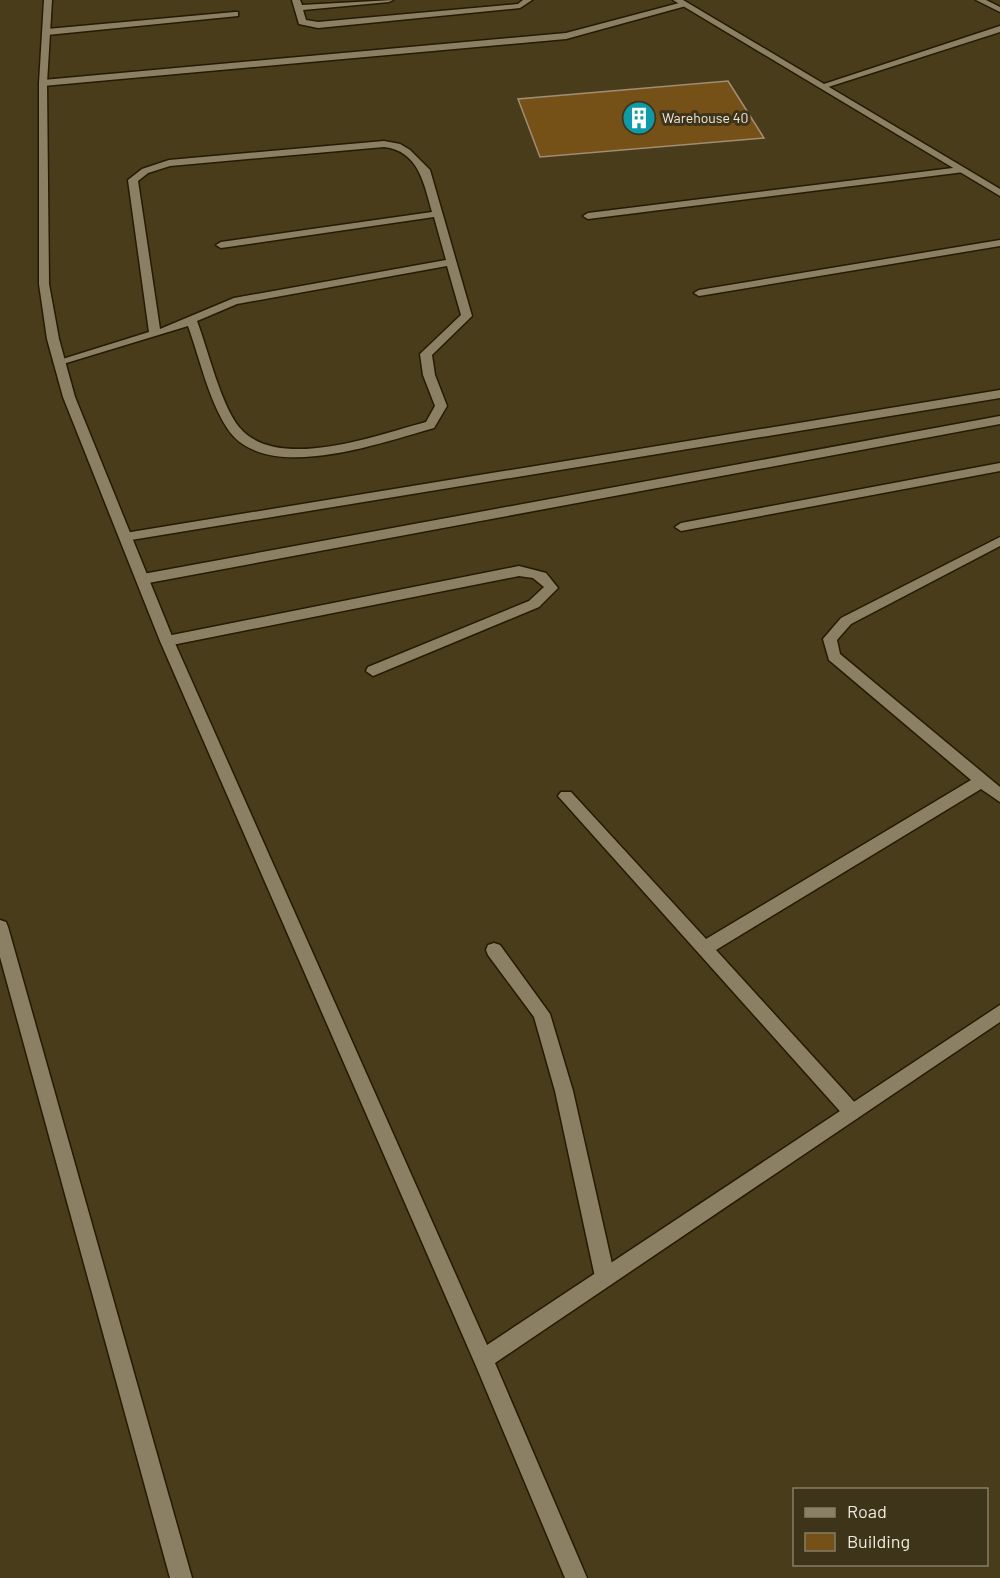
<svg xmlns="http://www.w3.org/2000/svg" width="1000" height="1578" font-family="Barlow,sans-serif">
	<rect width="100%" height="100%" fill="#3e341a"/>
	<path fill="#493c1b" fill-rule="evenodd" d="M0,0H1000V1578H0ZM794,1490H986V1564H794Z"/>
	<path fill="#755118" stroke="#a18d74" stroke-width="1.5" d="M728,81L764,138L540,157L518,99Z"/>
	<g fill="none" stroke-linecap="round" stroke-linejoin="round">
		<g stroke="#241b02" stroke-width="3">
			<g id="lane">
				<path d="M292,0H300L302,5L393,0L389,2L303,10L306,20L318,22L518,4L523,0H532L520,8L318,28L299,24Z"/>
				<path d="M976,0H986L1000,7V12Z"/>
				<path d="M683,2L687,4L686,6L566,39L43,86L39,83L43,80L566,33Z"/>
				<path d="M235,12H238V16L47,35L43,32L47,29Z"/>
				<path d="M1000,26V32L825,88L818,86Z"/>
				<path d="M384,141L400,144L410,150L430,170L472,316L432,355L435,375L447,406L434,428C383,442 264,486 227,428C208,398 200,359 188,326L63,364L59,365L53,362L149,332L128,180L142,169L169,160ZM384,147C419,151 424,184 432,212L221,242L216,245L221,248L434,217L446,260L234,298L160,329L138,181L148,173L170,166ZM447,266L461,315L420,354L423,375L435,406L426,422C377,435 277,473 239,427C221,405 208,350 197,321L237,304Z"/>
				<path d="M961,167L964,168V172L588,219L583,216L588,213Z"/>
				<path d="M1000,240V246L699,296L694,293L699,290Z"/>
				<path d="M1000,390V398L125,541L119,537L125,533Z"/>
				<path d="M1000,416V424L143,584L136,579L143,574Z"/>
				<path d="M1000,463V471L681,531L675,527L681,523Z"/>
				<path d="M1000,537V546L851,624L837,640L840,654L1000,787V802L981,789L716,950L858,1106L861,1112L858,1118L852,1120L846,1118L558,796L561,792H571L706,939L971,780L829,660L823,639L841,618Z"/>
				<path d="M519,566L546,573L558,588L539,607L373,676L366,671L368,667L529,601L544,587L533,578L519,576L167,646L160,641L167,636Z"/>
				<path d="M494,943L500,945L550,1014L573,1091L615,1277L612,1284L605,1287L598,1284L595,1277L555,1091L534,1017L488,955L486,950L488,945Z"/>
			</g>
		</g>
		<g stroke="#241b02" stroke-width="3">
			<g id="street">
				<path d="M44,0H52L47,83L49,284L59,339L75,397L174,641L487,1345L1000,1005V1022L495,1363L587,1578H565L476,1366L160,641L63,397L47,339L39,284V83Z"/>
				<path d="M673,0H683L1000,189V196Z"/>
				<path d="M0,920L6,922L8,927L192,1578H170L0,957Z"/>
			</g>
		</g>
		<use href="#lane" fill="#8c8064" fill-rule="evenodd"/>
		<use href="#street" fill="#8c8064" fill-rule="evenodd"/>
	</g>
	<defs>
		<g id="building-disc" transform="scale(1.725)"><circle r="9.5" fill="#0f9aa8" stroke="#3e341a"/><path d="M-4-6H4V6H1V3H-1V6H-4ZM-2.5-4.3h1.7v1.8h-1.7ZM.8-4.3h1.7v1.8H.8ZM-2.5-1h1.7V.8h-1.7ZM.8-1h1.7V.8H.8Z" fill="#fff"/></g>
	</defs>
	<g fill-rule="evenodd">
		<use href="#building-disc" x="639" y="118"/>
	</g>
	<g text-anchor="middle" stroke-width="6" stroke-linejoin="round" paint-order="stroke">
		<g font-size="14" fill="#f0eadb" stroke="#3e341a" text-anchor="start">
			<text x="662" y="123">Warehouse 40</text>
		</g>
	</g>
	<rect x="793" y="1488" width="195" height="78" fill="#3e341a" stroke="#857d67" stroke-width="1.5"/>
	<rect x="805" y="1508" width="30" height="9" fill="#8c8064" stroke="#857d67" stroke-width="1.5"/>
	<text x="847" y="1518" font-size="18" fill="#f0eadb">Road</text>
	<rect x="805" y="1533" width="30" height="18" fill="#755118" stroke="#857d67" stroke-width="1.5"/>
	<text x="847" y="1548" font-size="18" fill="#f0eadb">Building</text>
</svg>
